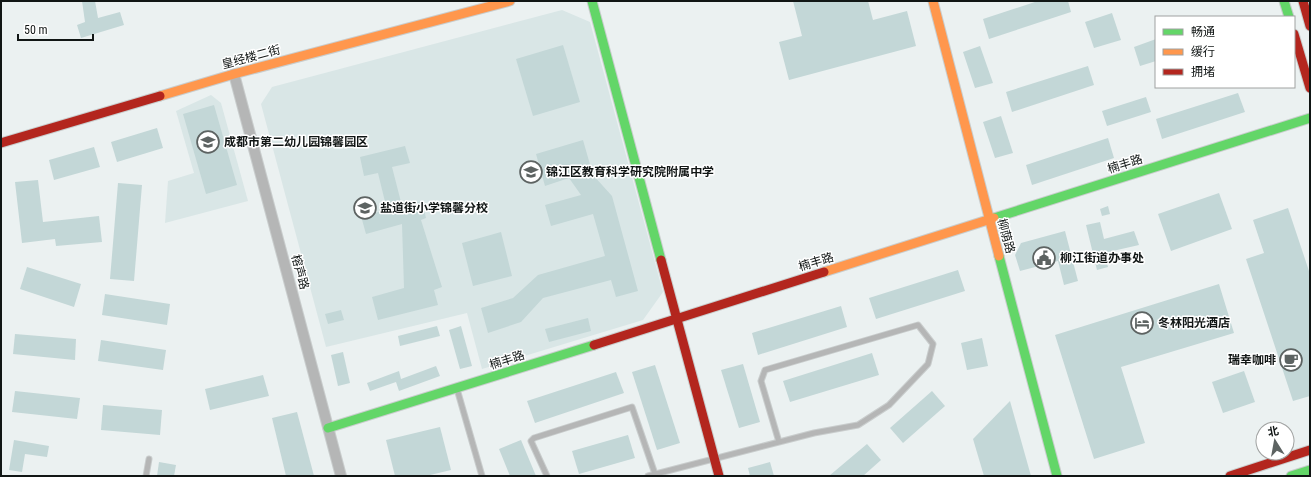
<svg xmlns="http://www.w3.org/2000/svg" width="1311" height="477" font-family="'Roboto Condensed','Noto Sans SC',sans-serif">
	<rect width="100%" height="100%" fill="#ebf1f1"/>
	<g fill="#d9e6e6">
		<path d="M562,10L590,22L663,292L643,320L482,369L467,313L326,347L261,104L272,87Z"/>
		<path d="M211,95L221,103L248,201L165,223L168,181L194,173L176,111Z"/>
	</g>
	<g fill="#c3d7d7">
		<path d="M82,1H95L98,18L120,12L124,25L81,38L77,25L85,22Z"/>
		<path d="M793,1H868L873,20L907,11L916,46L789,80L779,42L802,36Z"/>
		<path d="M1038,1H1068L1071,12L989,39L983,19Z"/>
		<path d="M1112,13L1121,40L1094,48L1085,22Z"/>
		<path d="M1156,39V61L1140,66L1134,47Z"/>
		<path d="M563,45L580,102L533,116L516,59Z"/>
		<path d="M980,46L993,83L975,88L963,52Z"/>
		<path d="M1088,66L1094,85L1012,112L1006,92Z"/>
		<path d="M1238,93L1245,112L1162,139L1156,119Z"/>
		<path d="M1146,97L1151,112L1107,126L1102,111Z"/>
		<path d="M214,105L237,185L206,194L183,114Z"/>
		<path d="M1001,116L1013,153L995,158L983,122Z"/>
		<path d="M157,128L163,148L117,162L111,142Z"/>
		<path d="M1108,138L1114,158L1032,185L1026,165Z"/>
		<path d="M583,140L593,175L612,196L638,291L616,297L611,280L543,298L521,322L488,333L481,308L513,298L538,275L605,256L593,214L551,226L545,205L581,195L569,178L545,186L536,154Z"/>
		<path d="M405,146L410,163L392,167L402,206L422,201L426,218L421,220L442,287L434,290L438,305L378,320L372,297L404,288L402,224L366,234L361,216L387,210L378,173L364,176L360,157Z"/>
		<path d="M94,147L100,167L54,180L49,160Z"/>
		<path d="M38,180L43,222L99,216L102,242L56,246L55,239L22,243L15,182Z"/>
		<path d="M118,183L142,185L134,281L110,279Z"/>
		<path d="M1219,193L1232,229L1171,251L1158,214Z"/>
		<path d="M1108,206L1110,214L1102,216L1100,209Z"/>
		<path d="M1288,208L1310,274V396L1293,401L1246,259L1264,253L1253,220Z"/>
		<path d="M1100,222L1104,239L1134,231L1139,245L1104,253L1108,267L1097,270L1086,225Z"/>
		<path d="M1065,231L1078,281L1064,285L1058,261L1020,271L1015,255L1021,243Z"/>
		<path d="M501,232L512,276L473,286L462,243Z"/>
		<path d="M27,267L81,284L74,307L20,289Z"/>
		<path d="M958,270L965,291L876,319L869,298Z"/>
		<path d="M1219,284L1234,333L1121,367L1145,443L1094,459L1055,335Z"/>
		<path d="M105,294L170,304L167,325L102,315Z"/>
		<path d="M841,306L847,327L758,355L752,333Z"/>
		<path d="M341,310L344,320L328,324L325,314Z"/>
		<path d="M588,318L591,331L549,342L545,329Z"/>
		<path d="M437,326L440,336L400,346L398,336Z"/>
		<path d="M461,326L472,366L460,369L449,330Z"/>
		<path d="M15,334L76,339L75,360L13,354Z"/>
		<path d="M982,338L988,366L967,370L961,343Z"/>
		<path d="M101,340L166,350L163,370L98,361Z"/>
		<path d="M343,352L350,383L338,386L331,355Z"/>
		<path d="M872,353L879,375L790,402L783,381Z"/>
		<path d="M743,364L760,422L739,428L721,370Z"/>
		<path d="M655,365L680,443L657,450L632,372Z"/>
		<path d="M436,366L440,376L399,391L396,382L370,391L367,383L399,371L401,379Z"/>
		<path d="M1244,371L1255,402L1223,413L1212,382Z"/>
		<path d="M616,372L624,393L535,423L527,401Z"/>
		<path d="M263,375L269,396L210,410L205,389Z"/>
		<path d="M15,391L80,398L77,419L12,412Z"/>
		<path d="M932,391L945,406L903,443L890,428Z"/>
		<path d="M1010,401L1031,476H984L973,439Z"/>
		<path d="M103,405L162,410L160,435L101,430Z"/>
		<path d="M297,412L314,476H286L272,418Z"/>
		<path d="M440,427L451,470L426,476H395L386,440Z"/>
		<path d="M628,435L635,458L579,474L572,451Z"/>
		<path d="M14,440L49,446L47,457L25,454L22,472L9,470Z"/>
		<path d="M521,440L536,476H510L499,449Z"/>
		<path d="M867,444L881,460L863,476H829Z"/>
		<path d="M159,462L176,465L174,476H157Z"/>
		<path d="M770,462L774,476H750L748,468Z"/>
	</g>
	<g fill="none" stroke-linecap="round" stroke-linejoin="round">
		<g stroke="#c9cdcd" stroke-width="7">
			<g id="lane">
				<path d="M457,389L482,476"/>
				<path d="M146,476L149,459"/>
				<path d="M547,476L531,441L534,438L632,407L655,474"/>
				<path d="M648,476L814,433L858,425L889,405L928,364L933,344L918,325L765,370L761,381L779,442"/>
			</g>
		</g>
		<g stroke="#c9cdcd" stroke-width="12">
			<path id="street" d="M234,74L341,476"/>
		</g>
		<g stroke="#c9cdcd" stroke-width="11">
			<g id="fast">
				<path d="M592,1L661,260"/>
				<path d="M1284,1L1289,17"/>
				<path d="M994,218L1310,118"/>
				<path d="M999,256L1057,476"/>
				<path d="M328,428L594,345"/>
				<path d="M1291,476L1310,470"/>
			</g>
		</g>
		<g stroke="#c9cdcd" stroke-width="11">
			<g id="slow">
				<path d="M933,1L999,256"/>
				<path d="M160,96L234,74L510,1"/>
				<path d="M824,272L994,218"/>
			</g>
		</g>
		<g stroke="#c9cdcd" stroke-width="11">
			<g id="jam">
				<path d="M1303,1L1310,26"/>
				<path d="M1294,34L1310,88"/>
				<path d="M1,143L160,96"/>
				<path d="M661,260L719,476"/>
				<path d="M594,345L824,272"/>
				<path d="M1230,476L1310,450"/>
			</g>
		</g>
		<use href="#lane" stroke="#b5b6b6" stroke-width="5"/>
		<use href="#street" stroke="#b5b6b6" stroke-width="10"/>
		<use href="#fast" stroke="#63d668" stroke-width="9"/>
		<use href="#slow" stroke="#ff974d" stroke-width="9"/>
		<use href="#jam" stroke="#b3261e" stroke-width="9"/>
	</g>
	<defs>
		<g id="school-ring" transform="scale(1.15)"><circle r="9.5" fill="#fff" stroke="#5d6362" stroke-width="1.5"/><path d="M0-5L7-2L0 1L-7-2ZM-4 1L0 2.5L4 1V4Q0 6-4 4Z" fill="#5d6362"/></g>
		<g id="civic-ring" transform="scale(1.15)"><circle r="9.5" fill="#fff" stroke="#5d6362" stroke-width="1.5"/><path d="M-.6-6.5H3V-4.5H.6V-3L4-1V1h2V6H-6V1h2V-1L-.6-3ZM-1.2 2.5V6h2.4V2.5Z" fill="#5d6362"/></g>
		<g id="hotel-ring" transform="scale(1.15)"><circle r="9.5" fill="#fff" stroke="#5d6362" stroke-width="1.5"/><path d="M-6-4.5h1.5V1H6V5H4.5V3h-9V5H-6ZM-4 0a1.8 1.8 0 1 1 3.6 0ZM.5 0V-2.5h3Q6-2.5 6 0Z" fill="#5d6362"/></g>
		<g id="cafe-ring" transform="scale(1.15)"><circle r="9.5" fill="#fff" stroke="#5d6362" stroke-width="1.5"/><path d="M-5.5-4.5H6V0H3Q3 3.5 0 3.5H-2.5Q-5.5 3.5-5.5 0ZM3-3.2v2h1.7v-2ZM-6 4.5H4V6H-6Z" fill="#5d6362"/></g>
	</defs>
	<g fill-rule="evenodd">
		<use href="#school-ring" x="208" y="142"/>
		<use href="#school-ring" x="531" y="172"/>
		<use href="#school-ring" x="365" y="208"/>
		<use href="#civic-ring" x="1044" y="258"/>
		<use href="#hotel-ring" x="1142" y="323"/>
		<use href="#cafe-ring" x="1291" y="360"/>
	</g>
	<g text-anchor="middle" stroke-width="3" stroke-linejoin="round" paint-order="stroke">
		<g font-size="12" fill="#111615" stroke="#fff">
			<text transform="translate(251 57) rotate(-15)" y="4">皇经楼二街</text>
			<text transform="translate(1125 164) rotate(-18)" y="4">楠丰路</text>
			<text transform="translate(1006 236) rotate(75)" y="4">柳荫路</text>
			<text transform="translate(816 262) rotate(-17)" y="4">楠丰路</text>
			<text transform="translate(300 272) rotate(75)" y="4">榕声路</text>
			<text transform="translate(507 360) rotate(-18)" y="4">楠丰路</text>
		</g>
		<g font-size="12" font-weight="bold" fill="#111615" stroke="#fff" text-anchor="start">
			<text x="224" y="146">成都市第二幼儿园锦馨园区</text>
			<text x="546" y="176">锦江区教育科学研究院附属中学</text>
			<text x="380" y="212">盐道街小学锦馨分校</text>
			<text x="1060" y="262">柳江街道办事处</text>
			<text x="1158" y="327">冬林阳光酒店</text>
			<text x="1276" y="364" text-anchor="end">瑞幸咖啡</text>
		</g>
	</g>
	<rect width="1311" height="477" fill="none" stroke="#111615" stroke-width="4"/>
	<rect x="1155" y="16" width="140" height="72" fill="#ffffff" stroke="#a0a2a1"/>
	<rect x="1163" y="29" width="20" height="6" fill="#63d668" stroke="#a0a2a1"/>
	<text x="1191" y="36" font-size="12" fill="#111615">畅通</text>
	<rect x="1163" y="49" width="20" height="6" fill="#ff974d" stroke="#a0a2a1"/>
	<text x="1191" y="56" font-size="12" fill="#111615">缓行</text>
	<rect x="1163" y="69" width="20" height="6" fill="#b3261e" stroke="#a0a2a1"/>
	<text x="1191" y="76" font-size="12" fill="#111615">拥堵</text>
	<g transform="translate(1275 441) rotate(349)"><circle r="19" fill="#ffffff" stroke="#a0a2a1"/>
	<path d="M0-3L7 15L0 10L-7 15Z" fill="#5d6362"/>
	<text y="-6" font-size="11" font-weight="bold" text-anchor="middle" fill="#111615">北</text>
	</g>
	<path d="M18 34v6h75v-6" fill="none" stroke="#111615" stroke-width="2"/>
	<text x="24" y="34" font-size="12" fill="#111615" stroke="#ffffff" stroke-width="3" paint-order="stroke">50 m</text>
</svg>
